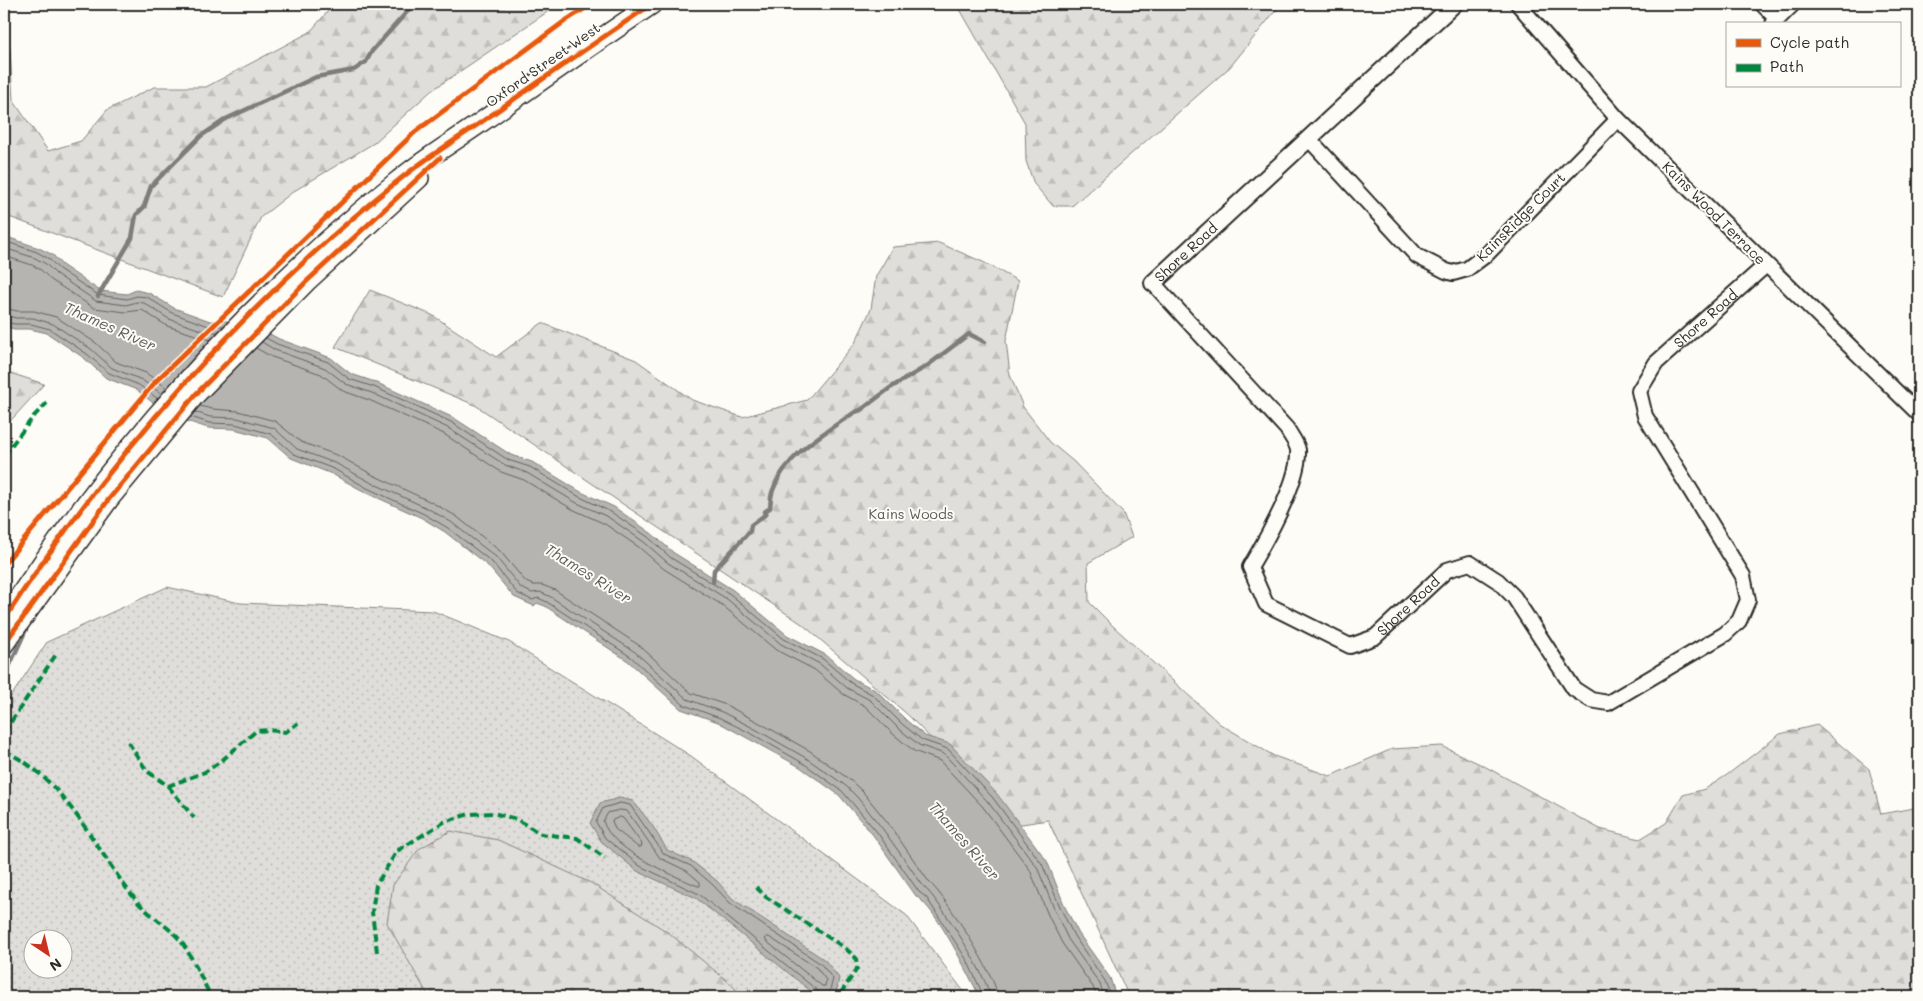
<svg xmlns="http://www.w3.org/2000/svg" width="1923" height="1001" font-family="Mali,sans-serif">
	<defs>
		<pattern id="grass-dots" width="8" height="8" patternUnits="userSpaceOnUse" patternTransform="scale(1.25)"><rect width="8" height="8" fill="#dfdeda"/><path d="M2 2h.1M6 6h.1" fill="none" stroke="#c0bfbb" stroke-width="1.8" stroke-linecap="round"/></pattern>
		<pattern id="forest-firs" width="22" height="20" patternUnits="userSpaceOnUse" patternTransform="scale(1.25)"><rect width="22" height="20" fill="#dfdeda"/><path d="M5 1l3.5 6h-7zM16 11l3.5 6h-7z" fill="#c0bfbb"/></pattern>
	</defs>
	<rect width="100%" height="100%" fill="#fdfcf7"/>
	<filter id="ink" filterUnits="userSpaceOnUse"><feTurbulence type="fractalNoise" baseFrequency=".02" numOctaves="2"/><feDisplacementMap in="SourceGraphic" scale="10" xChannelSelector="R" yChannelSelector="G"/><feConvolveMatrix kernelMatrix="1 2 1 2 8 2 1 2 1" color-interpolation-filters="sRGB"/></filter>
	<g filter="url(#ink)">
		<path fill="url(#grass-dots)" stroke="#858482" fill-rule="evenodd" d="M167,587L240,603L433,611L509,642L691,756L906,915L968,997H4V707L47,642ZM32,938H62V968H32Z"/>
		<g fill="url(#forest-firs)" stroke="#858482">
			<path d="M334,4H559L431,91L374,143L294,191L261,217L223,297L4,215V25L10,50L13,100L48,151L81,141L107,110L154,87H206L310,32Z"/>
			<path d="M957,4H1281L1230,67L1072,206H1053L1034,184L1026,161L1025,123Z"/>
			<path d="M939,243L983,262L1018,281L1006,341L1010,375L1023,407L1050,442L1074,462L1123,513L1132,537L1088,563L1089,602L1113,626L1220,724L1274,756L1330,776L1392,749L1442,746L1484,766L1600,829L1640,839L1666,823L1683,795L1705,789L1727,775L1780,734L1817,725L1869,769L1881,814L1919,807V997H1129L1048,820L1009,826L998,807L908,715L802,624L475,405L335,347L370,290L432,315L496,357L542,323L636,360L692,400L742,417L807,400L855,343L871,309L876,276L893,247Z"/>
			<path d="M4,371L44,384L4,428Z"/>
			<path d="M450,831L498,840L591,883L669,933L731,984L742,997H429L387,923L393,885L419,849Z"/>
		</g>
		<g fill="#b5b4b1" stroke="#7e7d7b">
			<path d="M4,236L39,248L53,255L62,265L100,291L127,294L136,290L149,293L174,308L210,321H246L279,339L331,358L351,374L375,382L454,418L511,455L532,462L581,492L614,507L651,533L674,553L733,590L787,635L826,655L854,679L877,691L906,720L925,736L950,744L997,794L1047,861L1065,907L1079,934L1110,978L1116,997H980C966,971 939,912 916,896L873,835L839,795L800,767L749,739L718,722L681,709L628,661L545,606L537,603L534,606L514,597L488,566L445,532L422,518L365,492L332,474L291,458L268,438L234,429L208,428L168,415L137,390L106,378L84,358L47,333L30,329H14L4,326Z"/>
			<path d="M620,798L633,801L652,825L667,850L693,862L717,881L733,899L825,960L839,978L836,993L831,997H818L696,898L637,871L601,841L590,823L600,803Z"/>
		</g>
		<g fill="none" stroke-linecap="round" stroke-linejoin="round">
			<g stroke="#626261" stroke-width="1">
				<path d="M4,241L37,252L49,259L59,269L98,295L127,299L137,296L147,297L172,313L209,326H224"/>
				<path d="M4,248L35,258L46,264L56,274L96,301L126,305L137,302L144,303L169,319L207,332H218"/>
				<path d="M4,256L32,265L41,270L51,280L94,308L126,312L142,310L167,326L211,340"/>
				<path d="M4,308L17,311H34L56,317L96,343L116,362L146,373L167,388"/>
				<path d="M4,315L16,318H33L53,324L91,349L112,368L142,380L162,394"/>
				<path d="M4,322L15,324H31L50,329L87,354L109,373L139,385L158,399"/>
				<path d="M266,338L277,344L328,362L349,379L374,387L451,422L508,460L530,467L578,496L611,512L648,537L671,558L730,594L784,639L823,659L851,683L873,695L902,724L922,740L948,749L993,798L1042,864L1061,909L1074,936L1105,981L1111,997"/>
				<path d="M262,342L275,350L325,368L346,384L372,393L448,428L505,465L527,473L575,502L608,517L644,542L668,563L727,599L781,644L820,664L847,688L870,700L898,728L919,745L944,754L988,802L1037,867L1055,911L1068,939L1100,984L1104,997"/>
				<path d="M256,348L272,357L321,374L343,391L369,400L444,434L501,472L524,480L572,509L605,524L640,548L664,569L722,605L776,650L815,670L843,694L865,706L893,734L914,751L940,761L983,807L1030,870L1048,915L1062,943L1093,987L1097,997"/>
				<path d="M200,406L212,409L238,411L275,421L301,442L339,456L373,475L431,502L456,516L500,551L526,582L533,585H542L555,590L640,646L691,693L726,705L758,722L810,751L850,780L863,792L888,823L929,882C945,895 997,978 998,997"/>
				<path d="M195,412L210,417L237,418L274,428L297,449L337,464L370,482L427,508L451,522L496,557L521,588L532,593L540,592L551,597L635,652L687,699L722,712L755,729L806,758L846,786L857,797L882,828L924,887C939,899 989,979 990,997"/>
				<path d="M191,417L209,423L235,424L271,434L294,454L334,469L367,488L424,514L448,528L492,562L517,593L532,600L538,598L547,602L631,657L684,705L720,718L752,734L803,763L842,791L877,832L919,892L926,897L967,960L984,997"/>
				<path d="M620,810L627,811L660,858L687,871L700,882V886H698C672,875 611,850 603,821L608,813Z"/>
				<path d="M620,817L623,818L642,844L641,847H638L615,829L612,821Z"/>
				<path d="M766,937H769L817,968L826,980L825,986H822L766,941Z"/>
				<path d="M821,997L818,991L699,894L640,866L605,838L596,822L603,808L620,803L630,805L664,854L691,866L713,885L730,903L821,964L833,979L828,997"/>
			</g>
			<g stroke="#7e7d7b" stroke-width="4.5">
				<path d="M98,296L132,238L136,215L144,207L151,186L201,136L226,119L316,77L354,70L366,62L372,51L414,4"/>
				<path d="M713,582L714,570L750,531L751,525L766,514L764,512L770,508C771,502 770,497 773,490C786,454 825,433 855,412L861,410L890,388L927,366L969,334L985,342"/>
				<path d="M4,678L27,627"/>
			</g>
			<g stroke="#2b2b2b" stroke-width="18">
				<g id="minor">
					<path d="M1518,4L1618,119L1919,414"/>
					<path d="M1762,4L1777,19"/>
					<path d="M1773,24L1793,4"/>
					<path d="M1309,139L1417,256L1446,271L1453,273L1467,269L1487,254L1618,119"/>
					<path id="s1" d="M1153,283L1287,429C1290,435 1297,443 1298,450C1300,480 1266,540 1250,567L1266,604L1350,646L1375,637L1447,570L1470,563L1498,581L1514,597L1574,689L1591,700L1608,703L1725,634L1739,621L1748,600L1743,576L1645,416L1639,391L1656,363L1766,265"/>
				</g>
			</g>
			<g stroke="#2b2b2b" stroke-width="20">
				<g id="tertiary">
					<path id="s2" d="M1153,283L1454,4"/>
				</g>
			</g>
			<g stroke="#2b2b2b" stroke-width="22">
				<g id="secondary">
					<path d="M4,620C110,456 246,302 399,180C424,159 453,142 480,123C537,83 594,43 652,4"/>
					<path d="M4,644L109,499L196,394L306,282L419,178"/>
				</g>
			</g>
			<use href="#minor" stroke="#fdfcf7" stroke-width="14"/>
			<use href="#tertiary" stroke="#fdfcf7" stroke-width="16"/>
			<use href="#secondary" stroke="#fdfcf7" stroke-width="19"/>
			<g stroke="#00873e" stroke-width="4" stroke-dasharray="8 4" stroke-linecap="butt">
				<path d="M4,455L34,416L47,403"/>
				<path d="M4,732L57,653"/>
				<path d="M128,742L147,771L168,786L205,772L221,761L256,731L269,730L286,732L298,723"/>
				<path d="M4,751C65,777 95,850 135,899C148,915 167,925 180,940C189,951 204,983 211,997"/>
				<path d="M168,786L194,818"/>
				<path d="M756,887L766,897L845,948L856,958L857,969L838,997"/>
				<path d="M377,952L372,912L376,885L397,851L444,822L469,814L493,813L516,819L541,834L577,838L605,858"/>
			</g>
			<g stroke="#fdfcf7" stroke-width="8">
				<g id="cycleway">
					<path d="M4,564L156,381L415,132L565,21L592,4"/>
					<path d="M4,620C110,456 246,302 399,180C424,159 453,142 480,123C537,83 594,43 652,4"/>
					<path d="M4,644L109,499L196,394L306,282L440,158"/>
				</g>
			</g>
			<use href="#cycleway" stroke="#e8590c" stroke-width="5"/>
		</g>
	</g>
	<g text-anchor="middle" stroke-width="4" stroke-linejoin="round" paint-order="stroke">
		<g font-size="14" fill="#2b2b2b" stroke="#fdfcf7">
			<text transform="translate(543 65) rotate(-35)" y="5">Oxford Street West</text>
			<text transform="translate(1714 213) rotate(45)" y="5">Kains Wood Terrace</text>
			<text transform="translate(1521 217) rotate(-45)" y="5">KainsRidge Court</text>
			<text dy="5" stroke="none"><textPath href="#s2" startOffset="45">Shore Road</textPath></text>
			<text dy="5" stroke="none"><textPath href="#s1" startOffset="1351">Shore Road</textPath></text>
			<text dy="5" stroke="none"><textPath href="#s1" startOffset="556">Shore Road</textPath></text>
		</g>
		<g font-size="14" fill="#585857" stroke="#fdfcf7">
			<text x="911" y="519">Kains Woods</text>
		</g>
		<g font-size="15" font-style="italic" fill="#5b5b5a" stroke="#fdfcf7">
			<text transform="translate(110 327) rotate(24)" y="5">Thames River</text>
			<text transform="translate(588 574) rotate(32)" y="5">Thames River</text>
			<text transform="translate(964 841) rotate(49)" y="5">Thames River</text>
		</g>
	</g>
	<rect width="1923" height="1001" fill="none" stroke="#fdfcf7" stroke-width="20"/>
	<rect x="10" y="10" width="1903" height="981" fill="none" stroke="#2b2b2b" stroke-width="2" filter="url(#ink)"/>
	<rect x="1726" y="22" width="175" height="65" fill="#fdfcf7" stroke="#a9a8a5"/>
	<rect x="1736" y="39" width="25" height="8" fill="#e8590c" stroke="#a9a8a5"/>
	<text x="1770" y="48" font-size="15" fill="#2b2b2b">Cycle path</text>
	<rect x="1736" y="64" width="25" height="8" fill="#00873e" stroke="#a9a8a5"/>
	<text x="1770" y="72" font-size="15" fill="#2b2b2b">Path</text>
	<g transform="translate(48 954) rotate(145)"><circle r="24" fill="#fdfcf7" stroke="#a9a8a5"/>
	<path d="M0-4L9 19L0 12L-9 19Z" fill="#c8321e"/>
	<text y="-8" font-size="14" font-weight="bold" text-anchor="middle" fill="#2b2b2b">N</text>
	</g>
</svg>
